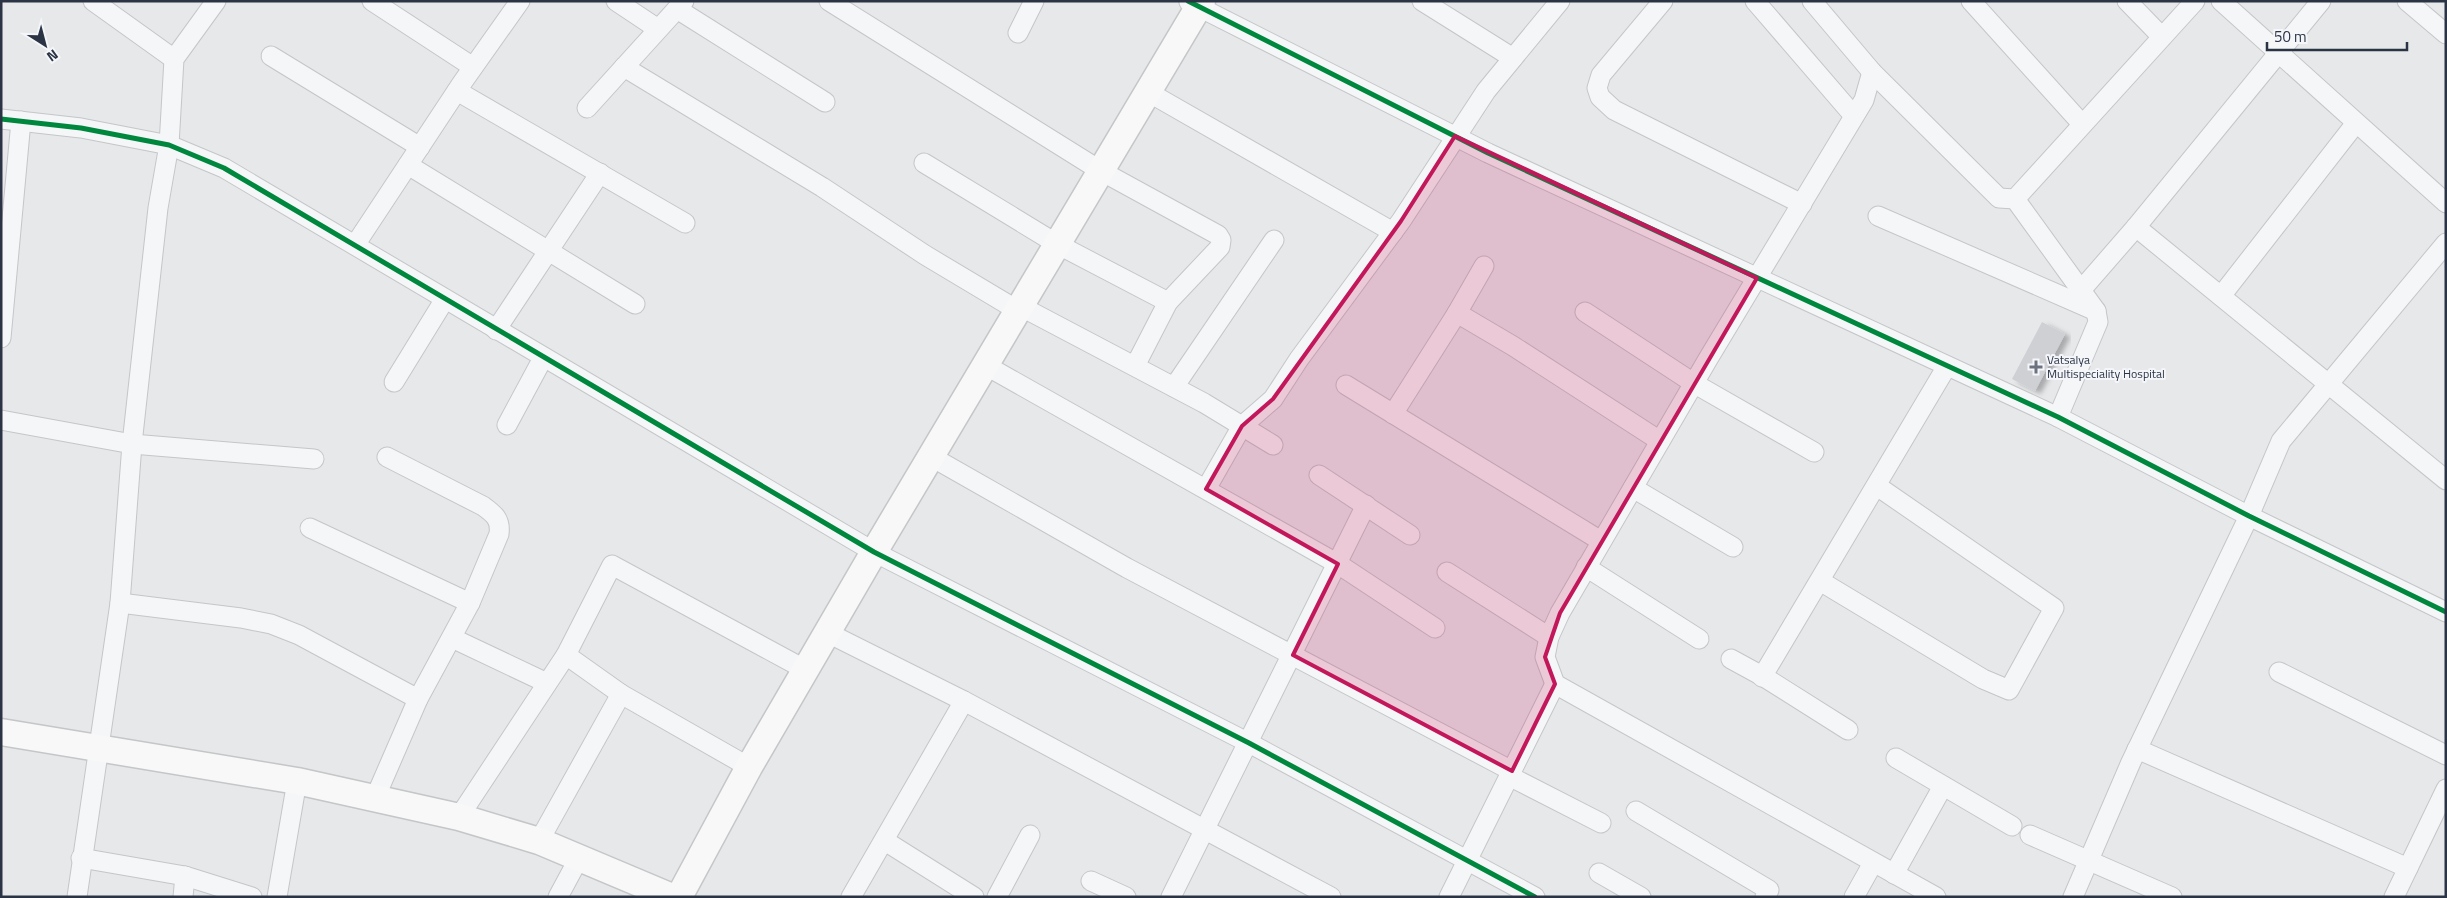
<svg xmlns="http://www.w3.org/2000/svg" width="2447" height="898" font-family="'Titillium Web',sans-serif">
	<defs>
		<filter id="shadow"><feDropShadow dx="5.5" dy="3" stdDeviation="2.5" flood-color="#0004"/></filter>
	</defs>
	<rect width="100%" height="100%" fill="#e6e8ea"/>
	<path fill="#ced0d3" filter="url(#shadow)" d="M2042,322L2065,334L2035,391L2012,379Z"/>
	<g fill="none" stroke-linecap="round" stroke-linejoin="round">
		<g stroke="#c4c6c8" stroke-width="21">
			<g id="street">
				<path d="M93,1L174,59"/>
				<path d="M372,1L473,67"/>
				<path d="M616,1L658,29"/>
				<path d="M829,1L1101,171L1218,235L1221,240L1220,247L1168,302L1135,366"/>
				<path d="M1422,1L1513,58"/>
				<path d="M1663,1L1601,75L1597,88L1600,97L1614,110L1802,204"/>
				<path d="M1755,1L1854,116"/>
				<path d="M1812,1L1872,72L1999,198L2015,199L2096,311L2098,322L2058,417"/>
				<path d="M1971,1L2082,124"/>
				<path d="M2127,1L2162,37"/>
				<path d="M2221,1L2446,203"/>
				<path d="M2407,1L2446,34"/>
				<path d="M1189,2L1488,153L2058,417L2249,516L2446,612"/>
				<path d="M677,9L825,102"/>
				<path d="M1018,33L1034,1"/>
				<path d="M271,56L420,147"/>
				<path d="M624,67L822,187L925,255L1017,310"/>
				<path d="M1872,72L1864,100L1708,359L1560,613L1549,637L1545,657L1555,684L1936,897"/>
				<path d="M457,91L685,223"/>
				<path d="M1148,92L1393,232"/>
				<path d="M587,108L684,1"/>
				<path d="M1,119L81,128L169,145L224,168L874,552L1249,743L1535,897"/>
				<path d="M924,163L1057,244L1168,302"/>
				<path d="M408,165L635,304"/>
				<path d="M2015,199L2195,1"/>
				<path d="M1878,216L2096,311"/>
				<path d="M2136,227L2446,480"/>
				<path d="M355,245L462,83L520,1"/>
				<path d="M2082,289L2136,227L2321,1"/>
				<path d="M2221,296L2356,123"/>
				<path d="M1020,306L1204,403L1273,445"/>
				<path d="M1585,312L1695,384L1814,452"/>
				<path d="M1457,313L1484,266"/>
				<path d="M496,330L600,173"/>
				<path d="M1,338L21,121"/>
				<path d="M985,365L1338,564L1435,628"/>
				<path d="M394,382L445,299"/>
				<path d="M1346,385L1601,541"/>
				<path d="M1174,387L1274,240"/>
				<path d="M1393,414L1457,313L1513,346L1660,441"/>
				<path d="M1,420L132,444L314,459"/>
				<path d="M507,425L543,358"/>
				<path d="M930,456L1127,568L1512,771"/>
				<path d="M1319,475L1410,535"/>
				<path d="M1633,488L1733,547"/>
				<path d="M1206,489L1242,426L1273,399L1299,359L1401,221L1486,91L1560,1"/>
				<path d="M310,528L470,603"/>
				<path d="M1586,567L1699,639"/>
				<path d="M1447,572L1549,637"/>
				<path d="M1820,581L1983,679L2009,690L2054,608L1877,486"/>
				<path d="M120,603L241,618L271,624L299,635L418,699"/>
				<path d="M828,633L964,701L1331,897"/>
				<path d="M452,638L547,683"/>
				<path d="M566,655L621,694L749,767"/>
				<path d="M1731,659L1764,677L1848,730"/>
				<path d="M2279,672L2446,755"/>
				<path d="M1762,677L1947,366"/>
				<path d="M2137,749L2408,868"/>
				<path d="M1896,758L2012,826"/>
				<path d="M1509,776L1601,823"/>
				<path d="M375,798L418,699L470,603L499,534C501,519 494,514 483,506L387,457"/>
				<path d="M1636,811L1769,890L1765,897"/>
				<path d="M459,817L566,655L612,565L806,670"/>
				<path d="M2030,835L2172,897"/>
				<path d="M539,841L621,694"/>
				<path d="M885,841L974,897"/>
				<path d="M81,858L185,876L252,897"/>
				<path d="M1599,873L1641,897"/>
				<path d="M1894,874L1943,786"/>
				<path d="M1091,881L1126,897"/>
				<path d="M77,897L120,603L132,444L158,208L169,145L174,59L216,1"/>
				<path d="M183,897L185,876"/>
				<path d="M277,897L297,781"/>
				<path d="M558,897L579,858"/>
				<path d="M851,897L964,701"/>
				<path d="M997,897L1030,835"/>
				<path d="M1171,897L1366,505"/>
				<path d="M1449,897L1555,684"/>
				<path d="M1854,897L1873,863"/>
				<path d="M2073,897L2131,762L2249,516L2281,441L2446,243"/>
				<path d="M2394,897L2446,789"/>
			</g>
		</g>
		<g stroke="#c4c6c8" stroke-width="29">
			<g id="secondary">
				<path d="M1,732L297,781L459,817L539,841L672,897"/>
				<path d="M679,897L749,767L874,552L1202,1"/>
			</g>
		</g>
		<use href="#street" stroke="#f5f6f7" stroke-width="19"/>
		<use href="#secondary" stroke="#f8f8f8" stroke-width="26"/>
		<g stroke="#f4f6f9" stroke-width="8">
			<g id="cycleway">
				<path d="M1188,1L1488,153L2058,417L2249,516L2446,612"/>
				<path d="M1,119L81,128L169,145L224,168L874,552L1249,743L1535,897"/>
			</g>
		</g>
		<use href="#cycleway" stroke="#00873e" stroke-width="5"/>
	</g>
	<path fill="#c2185b" fill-opacity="0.2" stroke="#c2185b" stroke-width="4" stroke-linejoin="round" d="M1455,136L1757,278L1560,613L1545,657L1555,684L1512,771L1293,655L1338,564L1206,489L1242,426L1273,399L1401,221Z"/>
	<path fill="#6c737f" stroke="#f4f6f9" stroke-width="2" d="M2033.5 359.5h5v5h5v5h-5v5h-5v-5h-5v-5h5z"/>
	<g text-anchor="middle" stroke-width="4" stroke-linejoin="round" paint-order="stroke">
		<g font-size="12" fill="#2b3445" stroke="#f4f6f9" text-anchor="start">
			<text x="2047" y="364">Vatsalya<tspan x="2047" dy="14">Multispeciality Hospital</tspan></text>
		</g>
	</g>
	<rect width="2447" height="898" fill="none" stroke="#2b3445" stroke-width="5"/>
	<g transform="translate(45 45) rotate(144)" stroke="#f4f6f9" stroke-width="4" paint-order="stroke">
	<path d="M0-4L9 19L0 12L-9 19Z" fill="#2b3445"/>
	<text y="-8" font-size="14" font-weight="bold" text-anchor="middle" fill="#2b3445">N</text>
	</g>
	<path d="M2267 42v8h140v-8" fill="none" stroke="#2b3445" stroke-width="2.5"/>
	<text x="2274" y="42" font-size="15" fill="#2b3445" stroke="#f4f6f9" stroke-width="4" paint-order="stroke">50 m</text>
</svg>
